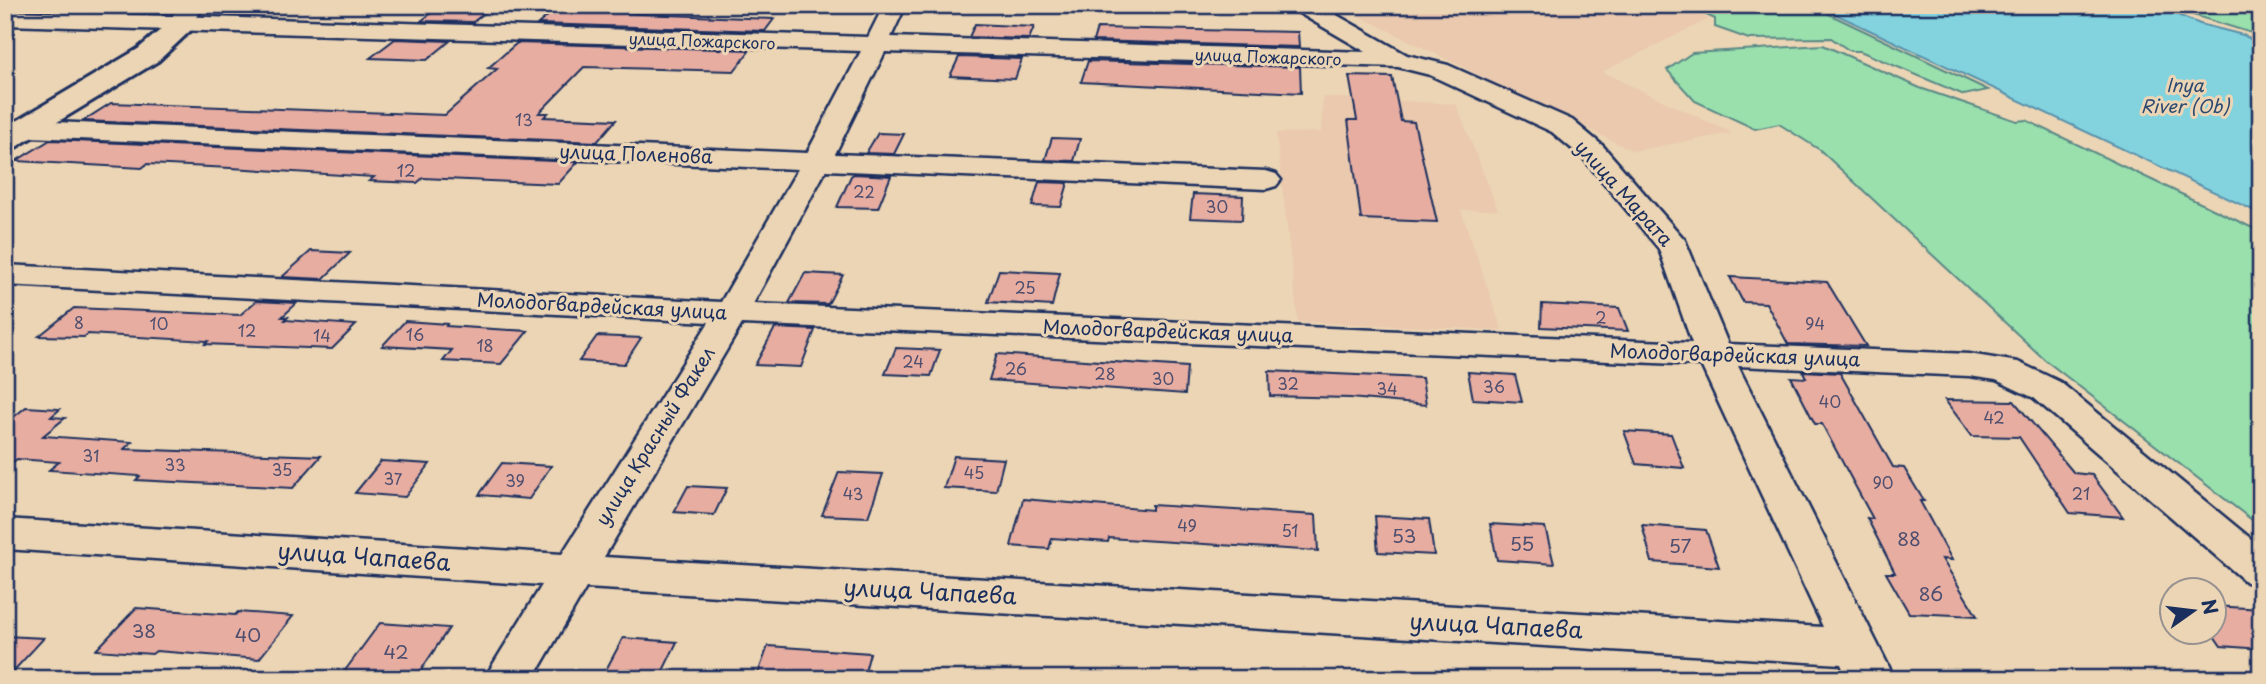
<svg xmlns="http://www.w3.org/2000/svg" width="2266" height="684" font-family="'Playpen Sans',sans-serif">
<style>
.built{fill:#eac9ae}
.green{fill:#99e0ad;stroke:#5a8886;stroke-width:2}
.water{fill:#83d3df;stroke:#5991ab;stroke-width:2}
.building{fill:#e7ada1;stroke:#1b2f5e;stroke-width:2}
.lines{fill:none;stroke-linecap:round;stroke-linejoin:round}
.minor-casing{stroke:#1b2f5e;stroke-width:5}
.tertiary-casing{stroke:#1b2f5e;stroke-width:6}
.minor{fill:#ecd5b4;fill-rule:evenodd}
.tertiary{fill:#ecd5b4;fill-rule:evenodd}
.labels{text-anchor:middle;stroke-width:6;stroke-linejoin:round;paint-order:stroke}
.far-street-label{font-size:16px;fill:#1b2f5e;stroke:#ecd5b4}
.number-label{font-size:16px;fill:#4e4e6f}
.far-water-label{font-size:18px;font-style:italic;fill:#2b4871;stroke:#ecd5b4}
.street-label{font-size:19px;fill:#1b2f5e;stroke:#ecd5b4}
.near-number-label{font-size:19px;fill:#4e4e6f}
.near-street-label{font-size:23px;fill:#1b2f5e;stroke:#ecd5b4}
</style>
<rect width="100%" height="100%" fill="#ecd5b4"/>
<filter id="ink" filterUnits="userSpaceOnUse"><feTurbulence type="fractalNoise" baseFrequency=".0143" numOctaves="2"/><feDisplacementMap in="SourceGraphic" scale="14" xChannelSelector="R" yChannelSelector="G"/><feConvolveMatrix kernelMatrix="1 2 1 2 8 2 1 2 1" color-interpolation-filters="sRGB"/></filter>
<g filter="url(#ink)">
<!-- built -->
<g class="built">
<path d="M1337,5H1674L1709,19L1602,72L1732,133L1633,151Z"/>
<path d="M1323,97L1456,104L1498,210H1461L1502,330L1298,322L1276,133L1321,132Z"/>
</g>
<!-- green -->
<g class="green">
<path d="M1685,5H1754L1775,13L1768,5H1810L1988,90L1964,95L1860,51H1850L1831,38L1749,39L1715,27V19Z"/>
<path d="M2161,5H2253L2261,8V36Z"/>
<path d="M1823,45L1920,88L2017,121L2026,120L2261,232V527L2045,360L1820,150L1779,124L1755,129L1695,101L1667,70L1692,53Z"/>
</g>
<!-- water -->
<path class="water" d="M1816,5H2153L2200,24L2243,35L2261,45V214Z"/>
<!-- building -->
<g class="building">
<path d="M441,6L491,8L473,22L421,21Z"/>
<path d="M557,8L642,14L774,19L765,31L538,24Z"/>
<path d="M975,24L1034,27L1029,39L969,37Z"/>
<path d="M1097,28L1298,32L1299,47L1093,41Z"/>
<path d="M395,39L450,41L427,60L370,58Z"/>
<path d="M517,43L750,50L734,71L584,67L539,113H548L544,117L616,120L597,142L83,121L111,103L445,115L497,69L488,68Z"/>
<path d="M959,57L1022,59L1015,79L950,76Z"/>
<path d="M1088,61L1300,67L1301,93L1081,82Z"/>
<path d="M1349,76L1392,77L1401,121L1414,122L1437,222L1361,219L1348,120H1357Z"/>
<path d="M878,133L904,134L894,154L866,153Z"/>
<path d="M1052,138L1080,139L1074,161L1045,160Z"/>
<path d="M50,140L578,162L558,184L423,178L417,183L369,181L374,177L231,168L147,164L142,168L16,161Z"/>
<path d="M854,174L891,176L878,208L837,207L851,176Z"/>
<path d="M1039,182L1068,183L1061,207L1032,206Z"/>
<path d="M1193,194L1243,196L1242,220L1190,218Z"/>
<path d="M311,251L350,253L323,279L282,277Z"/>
<path d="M999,270L1060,273L1052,306L988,302Z"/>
<path d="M805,273L843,275L828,304L789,303Z"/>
<path d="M1730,277L1827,282L1866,346L1788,344L1766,303L1743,302Z"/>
<path d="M256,301L297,303L282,317H288L285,320L356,325L332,349L205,344L208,341L88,334L84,337L39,336L74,308L240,315Z"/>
<path d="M1542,304L1619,308L1628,331L1541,327Z"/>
<path d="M405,321L447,324L446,326L528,331L501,364L443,361L452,350L382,346Z"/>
<path d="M775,328L815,330L801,367L755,365Z"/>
<path d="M597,336L641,338L624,364L579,361Z"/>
<path d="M896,348L940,350L931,376L885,374Z"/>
<path d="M997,354L1187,367L1185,394L989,380Z"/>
<path d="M1269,371L1422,378L1426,405L1350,398L1270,396Z"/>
<path d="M1803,371L1840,373L1893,467L1904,468L1924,501H1920L1952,560L1942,559L1977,616L1909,613L1886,573H1895L1867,518L1873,519L1822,424H1815L1791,377L1806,378Z"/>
<path d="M1468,372L1515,375L1522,402L1473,399Z"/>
<path d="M1945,400L2014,401L2074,473L2092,475L2123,517L2070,513L2019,437L1972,436Z"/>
<path d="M26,407L60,409L51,417L65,418L43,436L132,442L124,449L321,456L293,488L136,480L140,476L49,470L59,462L17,459L5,468V424Z"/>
<path d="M1624,431L1671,434L1684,468L1636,464Z"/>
<path d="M954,456L1004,459L996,491L944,488Z"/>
<path d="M381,461L430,464L405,497L355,493Z"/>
<path d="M502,463L551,466L529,499L479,495Z"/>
<path d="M839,472L883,474L868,517L822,515Z"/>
<path d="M688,486L727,488L714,515L674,512Z"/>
<path d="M1023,499L1152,510V505L1316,515L1318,551L1109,538L1108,542L1052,538L1049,549L1011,546Z"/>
<path d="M1375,516L1429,519L1434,555L1378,552Z"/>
<path d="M1490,524L1545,527L1554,564L1497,560Z"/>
<path d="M1642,525L1706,530L1719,567L1652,562Z"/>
<path d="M2214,606L2261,609V649L2221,646L2214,636Z"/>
<path d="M136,608L235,615L238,612L293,616L259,659L156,651L152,654L96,650Z"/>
<path d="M380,623L449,628L415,679L341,676Z"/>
<path d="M5,636L44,638L6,679H5Z"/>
<path d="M623,638L677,642L659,679H601Z"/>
<path d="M768,646L870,653L863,679H756Z"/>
</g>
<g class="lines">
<!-- minor casing -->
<g class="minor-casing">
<path id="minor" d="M884,5H906L891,37L1366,52L1294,10L1291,5H1319L1407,55L1448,65L1572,120L1603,146L1685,240L1728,344L1969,354L2018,362L2060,382L2261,547V587L2246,582L2034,398L1996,380L1969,376L1738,366L1895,679H1847L1841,664L586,588L533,679H484L542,585L5,549V519L562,554L709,322L5,285V265L721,302L798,169L5,136V120L807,153L861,51L5,25V11L868,37ZM885,52L1398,67L1430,75L1552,132L1583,158L1659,249L1692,343L753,304L826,170L1266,189L1276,186L1281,180L1276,174L1266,171L835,154ZM742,324L1701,365L1823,627L604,557Z"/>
</g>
<!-- tertiary casing -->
<g class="tertiary-casing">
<path id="tertiary" d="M177,5H202L192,29L158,61L16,147L5,150V128L138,49L171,21Z"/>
</g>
<!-- minor -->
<use href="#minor" class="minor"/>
<!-- tertiary -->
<use href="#tertiary" class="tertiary"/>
</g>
</g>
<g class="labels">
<!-- far-street labels -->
<g class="far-street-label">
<text transform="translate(702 41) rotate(2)" y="6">улица Пожарского</text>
<text transform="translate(1268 57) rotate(2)" y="6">улица Пожарского</text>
</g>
<!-- number labels -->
<g class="number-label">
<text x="524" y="126">13</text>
<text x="406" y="177">12</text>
<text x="864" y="198">22</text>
<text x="1217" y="213">30</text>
<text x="1025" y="294">25</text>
<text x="1601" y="324">2</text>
<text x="79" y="329">8</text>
<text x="159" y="330">10</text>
<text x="1815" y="330">94</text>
<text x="247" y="337">12</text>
<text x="415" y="341">16</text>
<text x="322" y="342">14</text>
<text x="485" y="352">18</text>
<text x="913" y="368">24</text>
<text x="1016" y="375">26</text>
<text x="1105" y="380">28</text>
<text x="1163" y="385">30</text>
<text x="1288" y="390">32</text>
<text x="1494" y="393">36</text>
<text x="1387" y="395">34</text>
<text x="1830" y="408">40</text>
<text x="1994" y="424">42</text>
<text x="91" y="462">31</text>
<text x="175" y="471">33</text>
<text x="282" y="476">35</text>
<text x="974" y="479">45</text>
<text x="393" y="485">37</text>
<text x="515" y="487">39</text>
<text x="1883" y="489">90</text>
<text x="853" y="500">43</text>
<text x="2081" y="500">21</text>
<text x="1187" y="532">49</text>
<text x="1290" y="537">51</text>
</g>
<!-- far-water labels -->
<g class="far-water-label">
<text x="2185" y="92">Inya<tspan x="2185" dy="21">River (Ob)</tspan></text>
</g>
<!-- street labels -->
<g class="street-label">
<text transform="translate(636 154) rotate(2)" y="7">улица Поленова</text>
<text transform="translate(1624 193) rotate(48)" y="7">улица Марата</text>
<text transform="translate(602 306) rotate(3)" y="7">Молодогвардейская улица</text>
<text transform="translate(1168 331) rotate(2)" y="7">Молодогвардейская улица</text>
<text transform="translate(1735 355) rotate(2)" y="7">Молодогвардейская улица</text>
<text transform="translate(655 436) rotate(-58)" y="7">улица Красный Факел</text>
</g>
<!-- near-number labels -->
<g class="near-number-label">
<text x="1404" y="543">53</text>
<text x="1909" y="546">88</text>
<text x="1522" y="551">55</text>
<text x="1680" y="553">57</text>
<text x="1931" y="601">86</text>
<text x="144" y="638">38</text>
<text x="248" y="642">40</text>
<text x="396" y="659">42</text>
</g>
<!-- near-street labels -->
<g class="near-street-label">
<text transform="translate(364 557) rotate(4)" y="8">улица Чапаева</text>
<text transform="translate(930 592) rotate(3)" y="8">улица Чапаева</text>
<text transform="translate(1496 626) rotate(3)" y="8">улица Чапаева</text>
</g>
</g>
<!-- margin -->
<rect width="2266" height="684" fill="none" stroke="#ecd5b4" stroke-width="28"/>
<rect x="14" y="14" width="2238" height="656" fill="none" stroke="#1b2f5e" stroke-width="2.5" filter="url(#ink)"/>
<!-- north arrow -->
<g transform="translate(2193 611) rotate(76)"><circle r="33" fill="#ecd5b4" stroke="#989392" stroke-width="2"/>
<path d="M0-5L12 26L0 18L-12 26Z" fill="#1b2f5e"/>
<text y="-10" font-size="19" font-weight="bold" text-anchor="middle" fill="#1b2f5e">N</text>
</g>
</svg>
